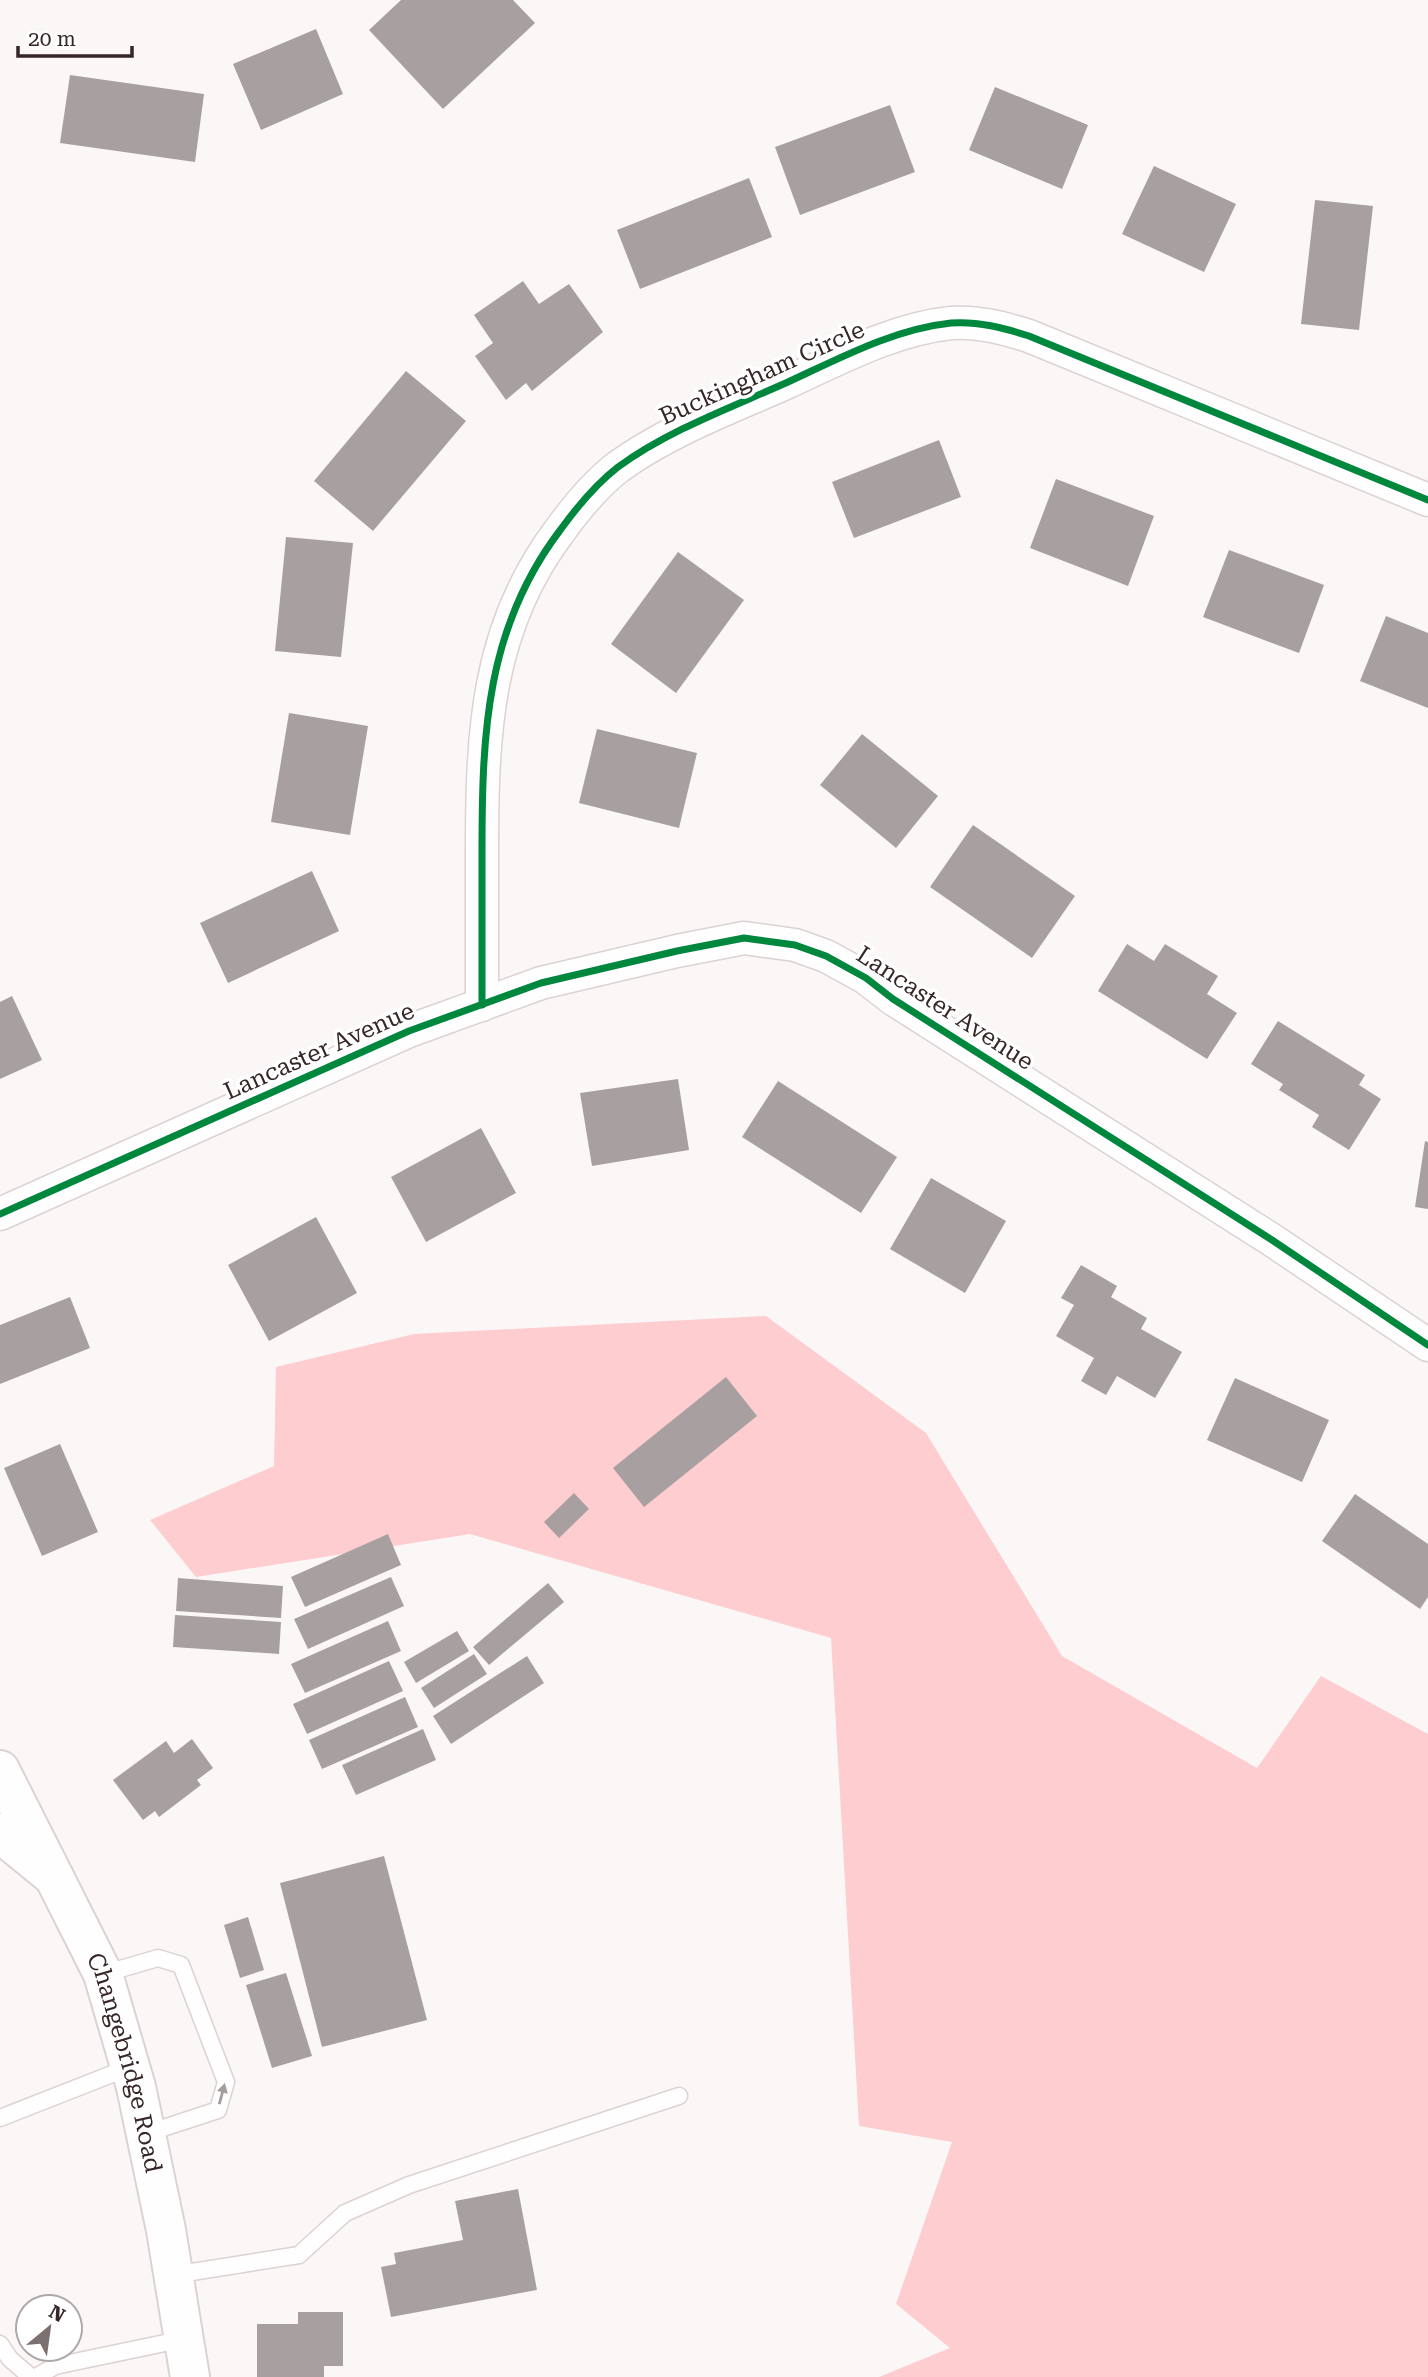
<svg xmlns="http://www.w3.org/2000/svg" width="1428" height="2377" font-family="'Roboto Serif',serif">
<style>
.forest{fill:#fdcdcf}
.building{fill:#a8a0a0}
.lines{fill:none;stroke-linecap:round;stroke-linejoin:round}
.service-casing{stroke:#dcd2d2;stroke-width:19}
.minor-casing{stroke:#dcd2d2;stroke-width:35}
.tertiary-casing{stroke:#dcd2d2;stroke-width:42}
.secondary-casing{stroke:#dcd2d2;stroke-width:42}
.service{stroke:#fffefe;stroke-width:16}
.minor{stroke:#fffefe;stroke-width:32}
.tertiary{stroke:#fffefe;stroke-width:38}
.secondary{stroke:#fffefe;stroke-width:38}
.cycleway-casing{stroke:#fff;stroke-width:11}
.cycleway{stroke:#00873e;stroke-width:7}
.oneway{fill:#a59d9d}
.labels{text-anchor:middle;stroke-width:7;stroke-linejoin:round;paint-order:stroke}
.street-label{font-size:24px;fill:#362627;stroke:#fff}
</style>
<rect width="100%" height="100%" fill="#fcf7f7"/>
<!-- forest -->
<path class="forest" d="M766,1316L926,1433L1062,1656L1257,1768L1321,1676L1428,1734V2377H879L950,2348L896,2304L952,2142L859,2126L831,1638L470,1534L196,1577L150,1520L274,1466L276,1367L414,1334Z"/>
<!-- building -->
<g class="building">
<path d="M401,0H513L535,23L443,109L369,30Z"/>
<path d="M316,29L343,94L261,130L233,64Z"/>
<path d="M70,75L204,94L195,162L60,143Z"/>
<path d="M995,87L1088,125L1062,189L969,150Z"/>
<path d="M890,105L915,172L800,215L775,147Z"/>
<path d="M1154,166L1236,204L1204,272L1122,234Z"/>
<path d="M749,178L772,237L640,289L617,230Z"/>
<path d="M1315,200L1373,206L1359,330L1301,324Z"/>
<path d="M523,281L539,304L569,284L603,332L532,391L526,383L506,400L475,356L493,343L474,315Z"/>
<path d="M406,371L466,421L373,531L314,481Z"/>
<path d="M939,440L961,497L854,538L832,482Z"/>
<path d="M1056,479L1154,516L1128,586L1030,548Z"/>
<path d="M286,537L353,543L341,657L275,651Z"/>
<path d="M1229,550L1324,585L1299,653L1203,617Z"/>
<path d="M678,552L744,600L676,693L611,644Z"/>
<path d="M1386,616L1428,633V708L1360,681Z"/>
<path d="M289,713L368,726L350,835L271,822Z"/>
<path d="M597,729L697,753L679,828L579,803Z"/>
<path d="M862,734L938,796L896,848L820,785Z"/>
<path d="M973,825L1075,896L1032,958L930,887Z"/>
<path d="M312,871L339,931L228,983L200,923Z"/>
<path d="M1127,944L1154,961L1165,944L1218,976L1207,994L1237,1013L1207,1059L1098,991Z"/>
<path d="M12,996L42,1060L0,1079V1002Z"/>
<path d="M1278,1021L1365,1075L1359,1085L1381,1099L1349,1150L1312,1127L1319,1115L1279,1090L1283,1084L1251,1064Z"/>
<path d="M678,1079L689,1150L592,1166L580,1093Z"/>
<path d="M778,1081L897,1157L861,1213L742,1137Z"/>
<path d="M481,1128L516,1193L426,1242L391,1177Z"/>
<path d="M1425,1141L1428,1142V1209L1415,1207Z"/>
<path d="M931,1178L1006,1221L965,1293L890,1249Z"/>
<path d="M316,1217L357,1293L269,1341L228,1265Z"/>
<path d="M1081,1265L1117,1286L1111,1297L1147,1318L1141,1329L1182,1352L1155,1398L1117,1376L1106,1395L1081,1381L1094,1358L1056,1336L1074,1305L1061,1298Z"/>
<path d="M70,1297L90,1348L0,1384V1325Z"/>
<path d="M726,1377L757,1416L644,1507L613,1468Z"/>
<path d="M1235,1378L1329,1420L1302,1482L1207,1440Z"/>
<path d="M60,1444L98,1532L42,1556L4,1468Z"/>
<path d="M574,1493L589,1509L559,1538L544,1522Z"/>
<path d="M1355,1494L1428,1544V1597L1420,1609L1322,1541Z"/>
<path d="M388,1534L401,1565L305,1607L291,1577Z"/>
<path d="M391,1577L404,1606L308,1649L294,1619Z"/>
<path d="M178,1578L283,1586L281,1618L176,1611Z"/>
<path d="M548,1583L564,1602L489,1665L473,1647Z"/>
<path d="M175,1615L281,1622L279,1654L173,1647Z"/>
<path d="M388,1621L401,1651L305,1693L291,1664Z"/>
<path d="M457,1631L469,1651L416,1683L404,1662Z"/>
<path d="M474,1654L487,1674L434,1708L421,1688Z"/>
<path d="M527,1656L544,1683L451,1744L433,1716Z"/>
<path d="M389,1661L403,1691L307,1734L293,1704Z"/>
<path d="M405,1697L418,1727L322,1769L309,1740Z"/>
<path d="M423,1729L436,1760L356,1795L342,1765Z"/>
<path d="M192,1739L213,1768L197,1780L201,1785L159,1817L155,1811L143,1820L113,1780L166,1741L174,1753Z"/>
<path d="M384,1856L427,2020L322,2047L280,1883Z"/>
<path d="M248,1917L264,1970L240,1978L224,1925Z"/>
<path d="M286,1973L312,2056L272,2068L246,1985Z"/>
<path d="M518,2189L537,2290L391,2317L381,2267L396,2264L394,2253L463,2240L455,2201Z"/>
<path d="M298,2312H343V2366H324V2377H257V2324H298Z"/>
</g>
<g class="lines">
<!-- service casing -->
<g class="service-casing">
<g id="service">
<path d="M103,1974L158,1958L181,1965L226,2082L218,2110L145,2134"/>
<path d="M0,2118L130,2067"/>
<path d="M173,2275L299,2255L345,2213L409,2185L679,2096"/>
<path d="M0,2344L10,2359L31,2377"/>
<path d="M36,2377L55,2366L184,2339"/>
</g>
</g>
<!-- minor casing -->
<g class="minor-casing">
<g id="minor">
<path d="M482,1005C482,953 482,902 482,851C482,733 486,627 561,529C577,507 596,484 618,467C669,430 730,408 788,382C840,358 894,329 951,323C978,321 1004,328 1029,336L1428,500"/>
<path d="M0,1214L409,1031L541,983L677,951L744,938L795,945L826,956L866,978L893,999L1272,1240L1428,1345"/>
</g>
</g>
<!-- tertiary casing -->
<g class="tertiary-casing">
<path id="tertiary" d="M0,1833L54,1877"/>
</g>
<!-- secondary casing -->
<g class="secondary-casing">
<g id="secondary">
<path id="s1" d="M0,1770L103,1974L136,2087L166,2230L190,2377"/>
</g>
</g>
<!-- service -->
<use href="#service" class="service"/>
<!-- minor -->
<use href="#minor" class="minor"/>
<!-- tertiary -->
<use href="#tertiary" class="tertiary"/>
<!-- secondary -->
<use href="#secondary" class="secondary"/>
<!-- cycleway casing -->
<g class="cycleway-casing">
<g id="cycleway">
<path d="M482,1005C482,953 482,902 482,851C482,733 486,627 561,529C577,507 596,484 618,467C669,430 730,408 788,382C840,358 894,329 951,323C978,321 1004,328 1029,336L1428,500"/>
<path d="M0,1214L409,1031L541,983L677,951L744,938L795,945L826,956L866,978L893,999L1272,1240L1428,1345"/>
</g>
</g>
<!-- cycleway -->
<use href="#cycleway" class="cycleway"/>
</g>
<!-- one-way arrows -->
<defs><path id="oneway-solid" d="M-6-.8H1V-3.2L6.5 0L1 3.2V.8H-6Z" transform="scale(1.75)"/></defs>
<use class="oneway" href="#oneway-solid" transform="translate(222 2094) rotate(-75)"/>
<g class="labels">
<!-- street labels -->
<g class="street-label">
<text transform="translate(762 373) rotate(-24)" y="8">Buckingham Circle</text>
<text transform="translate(945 1008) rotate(33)" y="8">Lancaster Avenue</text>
<text transform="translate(319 1051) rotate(-24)" y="8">Lancaster Avenue</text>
<text dy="8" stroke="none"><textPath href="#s1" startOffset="320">Changebridge Road</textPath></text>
</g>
</g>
<!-- north arrow -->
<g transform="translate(49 2328) rotate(29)"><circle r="33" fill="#ffffff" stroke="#afa8a9" stroke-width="2"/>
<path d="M0-5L12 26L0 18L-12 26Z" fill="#7b6f70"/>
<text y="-10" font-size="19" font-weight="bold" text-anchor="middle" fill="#362627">N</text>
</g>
<!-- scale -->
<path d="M18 46v10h114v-10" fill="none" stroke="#362627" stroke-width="3.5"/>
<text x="28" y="46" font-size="21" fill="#362627" stroke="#ffffff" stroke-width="5" paint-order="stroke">20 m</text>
</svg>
